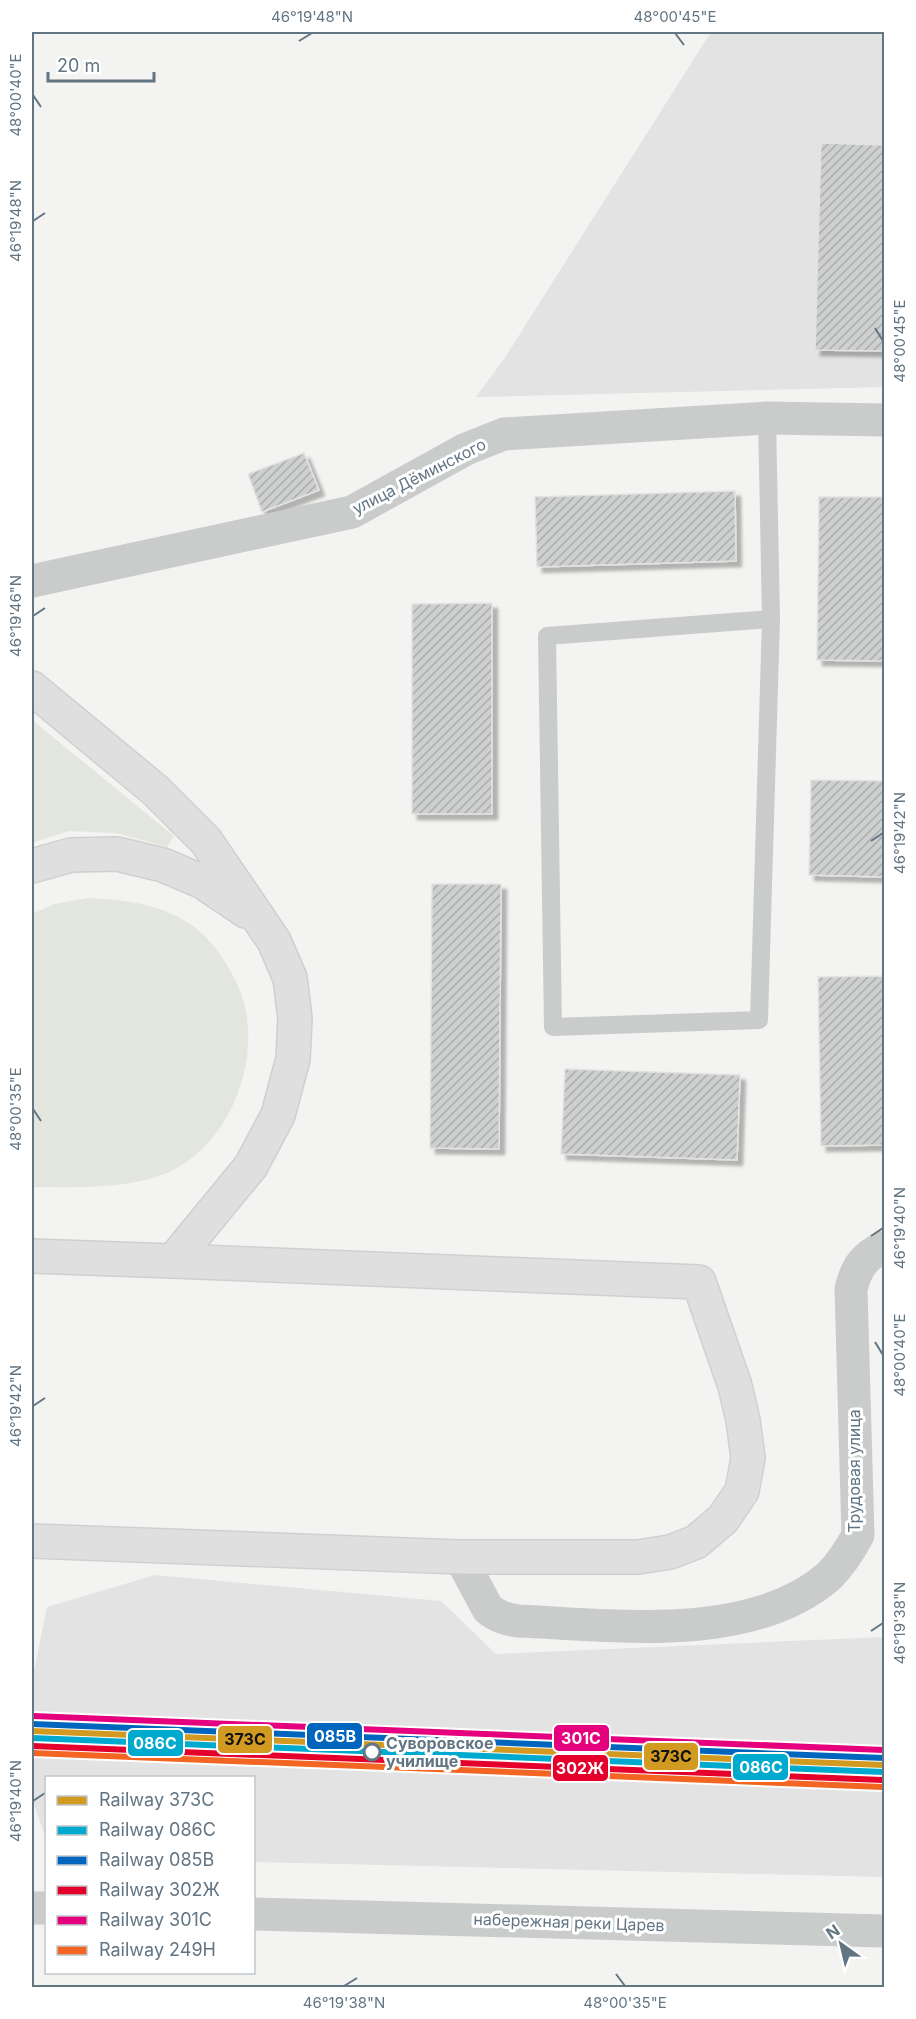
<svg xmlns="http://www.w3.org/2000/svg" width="916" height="2019" font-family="Inter,sans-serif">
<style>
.built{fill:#e2e3e2}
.grass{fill:#e2e6df}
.building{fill:url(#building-hatch);stroke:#e2e2e1;stroke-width:1.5;filter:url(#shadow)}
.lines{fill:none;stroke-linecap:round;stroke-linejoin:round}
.secondary-casing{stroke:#cfd1d1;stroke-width:36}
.primary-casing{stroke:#cfcfcf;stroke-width:36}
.service{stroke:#cacccc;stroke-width:18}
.minor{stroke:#cacccc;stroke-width:33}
.secondary{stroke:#dfdfe0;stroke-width:33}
.primary{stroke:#dfdfe0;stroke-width:33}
.rail-1-casing{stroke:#fff;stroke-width:10}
.rail-2-casing{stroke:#fff;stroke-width:10}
.rail-3-casing{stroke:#fff;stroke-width:10}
.rail-4-casing{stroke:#fff;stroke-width:10}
.rail-5-casing{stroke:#fff;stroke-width:10}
.rail-6-casing{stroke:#fff;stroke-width:10}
.rail-1{stroke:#d29a21;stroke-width:6}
.rail-2{stroke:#00a9ce;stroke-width:6}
.rail-3{stroke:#0065bd;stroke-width:6}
.rail-4{stroke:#e4002b;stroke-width:6}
.rail-5{stroke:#e5007d;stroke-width:6}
.rail-6{stroke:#f26522;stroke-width:6}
.ticks{fill:none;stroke:#627583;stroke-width:2}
.stop-dot{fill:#fff;stroke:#627583;stroke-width:3}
.labels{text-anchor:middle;stroke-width:6;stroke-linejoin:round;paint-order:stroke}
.street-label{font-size:16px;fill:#627583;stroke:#fff}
.stop-label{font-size:16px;font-weight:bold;fill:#627583;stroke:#fff;text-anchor:start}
.line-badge{stroke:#fff;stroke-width:2}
.badge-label{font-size:16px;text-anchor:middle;font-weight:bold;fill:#fff}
.pale-badge-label{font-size:16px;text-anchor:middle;font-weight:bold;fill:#111}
.neatline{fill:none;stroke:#627583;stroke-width:2}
.ticks-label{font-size:15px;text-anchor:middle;fill:#627583}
</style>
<defs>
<pattern id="building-hatch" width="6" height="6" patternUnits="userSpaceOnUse" patternTransform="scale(1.5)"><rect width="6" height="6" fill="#cecfcf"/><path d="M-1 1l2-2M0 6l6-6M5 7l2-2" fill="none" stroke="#abadad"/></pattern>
<filter id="shadow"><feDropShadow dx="5.5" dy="5.5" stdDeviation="1.5" flood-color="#0004"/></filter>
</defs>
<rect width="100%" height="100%" fill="#f3f3f1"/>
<!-- built -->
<g class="built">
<path d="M711,32H884V387L476,397L504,359Z"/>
<path d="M155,1575L441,1601L496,1654L884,1637V1877L254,1862V1778H46V1838L32,1799V1681L47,1607Z"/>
</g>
<!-- grass -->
<g class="grass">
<path d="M32,720L174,836L167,847L116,833L69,831L32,843Z"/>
<path d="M88,898C126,900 164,904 196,928C220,948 243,986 247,1017C255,1078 224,1148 167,1173C125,1190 76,1187 32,1187V914L54,904Z"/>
</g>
<!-- building -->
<g class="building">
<path d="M821,143L885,145V351L815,350Z"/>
<path d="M304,453L319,490L262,512L248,474Z"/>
<path d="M735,491L736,561L537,567L535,497Z"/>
<path d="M819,497H885V661L817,660Z"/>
<path d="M492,603V814H412V604Z"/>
<path d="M811,780L885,781V877L809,875Z"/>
<path d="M432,884H501L499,1149L430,1148Z"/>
<path d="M885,976V1145L821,1146L818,977Z"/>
<path d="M565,1069L740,1075L737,1160L561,1154Z"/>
</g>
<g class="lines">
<!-- secondary casing -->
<g class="secondary-casing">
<path id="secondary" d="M32,1541L460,1557H638L670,1552L696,1542L723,1519L742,1491L748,1458L743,1420L735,1386L699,1282L173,1261"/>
</g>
<!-- primary casing -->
<g class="primary-casing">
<g id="primary">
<path d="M32,688L155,790L206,841L274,941L290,978L295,1018L293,1059L278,1115L251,1166L173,1261L32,1256"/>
<path d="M32,866L71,855L117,854L163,865L203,882L246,911"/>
</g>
</g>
<!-- service -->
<path class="service" d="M767,418L771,619L759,1020L553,1027L547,636L771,619"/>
<!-- minor -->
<g class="minor">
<path d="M32,581L352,512L466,449L504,434L767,418L884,420"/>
<path d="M460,1557L488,1609C498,1617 506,1619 518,1621C614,1625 751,1644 829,1576C841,1564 850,1550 858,1535L851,1289C856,1268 864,1256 884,1247"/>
<path d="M32,1908H46"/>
<path d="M254,1914L884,1931"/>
</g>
<!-- secondary -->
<use href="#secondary" class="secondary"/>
<!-- primary -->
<use href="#primary" class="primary"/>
<!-- rail-1 casing -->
<g class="rail-1-casing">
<path id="rail-1" d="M32,1731L884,1765"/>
</g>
<!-- rail-2 casing -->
<g class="rail-2-casing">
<path id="rail-2" d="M32,1738L884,1772"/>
</g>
<!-- rail-3 casing -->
<g class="rail-3-casing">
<path id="rail-3" d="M32,1724L884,1758"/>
</g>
<!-- rail-4 casing -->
<g class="rail-4-casing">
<path id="rail-4" d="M32,1746L883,1780"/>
</g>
<!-- rail-5 casing -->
<g class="rail-5-casing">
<path id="rail-5" d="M33,1716L884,1750"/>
</g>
<!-- rail-6 casing -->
<g class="rail-6-casing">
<path id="rail-6" d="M32,1753L883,1787"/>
</g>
<!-- rail-1 -->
<use href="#rail-1" class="rail-1"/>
<!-- rail-2 -->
<use href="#rail-2" class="rail-2"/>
<!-- rail-3 -->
<use href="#rail-3" class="rail-3"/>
<!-- rail-4 -->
<use href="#rail-4" class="rail-4"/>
<!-- rail-5 -->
<use href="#rail-5" class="rail-5"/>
<!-- rail-6 -->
<use href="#rail-6" class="rail-6"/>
</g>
<!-- ticks -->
<path class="ticks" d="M675,33L684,45M299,41L312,33M33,95L41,107M33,221L45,213M875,328L883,341M33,616L45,608M871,841L883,833M33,1109L41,1121M871,1236L883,1228M875,1342L883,1355M33,1406L45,1398M871,1631L883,1623M33,1801L45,1793M616,1974L625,1986M344,1986L357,1978"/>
<!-- markers -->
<circle class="stop-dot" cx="372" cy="1752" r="8"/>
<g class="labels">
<!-- street labels -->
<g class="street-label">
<text transform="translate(419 476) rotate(-27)" y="6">улица Дёминского</text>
<text transform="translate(854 1471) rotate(-90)" y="6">Трудовая улица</text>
<text transform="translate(569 1922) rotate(2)" y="6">набережная реки Царев</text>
</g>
<!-- stop labels -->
<g class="stop-label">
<text x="386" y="1749">Суворовское<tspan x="386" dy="18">училище</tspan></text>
</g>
</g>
<g class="line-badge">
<rect x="306" y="1722" width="57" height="28" rx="6" fill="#0065bd"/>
<rect x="553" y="1724" width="57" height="28" rx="6" fill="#e5007d"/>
<rect x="217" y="1725" width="56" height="29" rx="6" fill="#d29a21"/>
<rect x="127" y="1729" width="57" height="28" rx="6" fill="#00a9ce"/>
<rect x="643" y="1742" width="56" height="29" rx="6" fill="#d29a21"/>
<rect x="732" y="1753" width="57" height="28" rx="6" fill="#00a9ce"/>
<rect x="552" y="1754" width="57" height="28" rx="6" fill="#e4002b"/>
</g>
<g class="badge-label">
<text x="335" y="1742">085В</text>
<text x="581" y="1744">301С</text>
<text x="155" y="1749">086С</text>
<text x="761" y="1773">086С</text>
<text x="580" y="1774">302Ж</text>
</g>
<g class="pale-badge-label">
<text x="245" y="1745">373C</text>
<text x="671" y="1762">373C</text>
</g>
<!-- border -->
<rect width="916" height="2019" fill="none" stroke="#ffffff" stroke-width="66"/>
<!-- legend -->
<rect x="45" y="1776" width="210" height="198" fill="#ffffff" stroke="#c0c8cd" stroke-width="1.5"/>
<rect x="57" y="1796" width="30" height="9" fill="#d29a21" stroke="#c0c8cd" stroke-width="1.5"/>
<text x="99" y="1806" font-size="18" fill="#627583">Railway 373C</text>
<rect x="57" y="1826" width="30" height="9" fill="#00a9ce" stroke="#c0c8cd" stroke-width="1.5"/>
<text x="99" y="1836" font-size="18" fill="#627583">Railway 086С</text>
<rect x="57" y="1856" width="30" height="9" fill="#0065bd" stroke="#c0c8cd" stroke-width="1.5"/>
<text x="99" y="1866" font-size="18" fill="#627583">Railway 085В</text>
<rect x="57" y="1886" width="30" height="9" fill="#e4002b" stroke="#c0c8cd" stroke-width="1.5"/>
<text x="99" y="1896" font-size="18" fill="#627583">Railway 302Ж</text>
<rect x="57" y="1916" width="30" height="9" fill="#e5007d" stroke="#c0c8cd" stroke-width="1.5"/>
<text x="99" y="1926" font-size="18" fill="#627583">Railway 301С</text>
<rect x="57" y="1946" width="30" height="9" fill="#f26522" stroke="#c0c8cd" stroke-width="1.5"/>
<text x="99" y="1956" font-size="18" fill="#627583">Railway 249Н</text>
<!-- north arrow -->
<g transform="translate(841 1944) rotate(326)" stroke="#ffffff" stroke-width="4.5" paint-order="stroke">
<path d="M0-4.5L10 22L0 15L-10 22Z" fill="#627583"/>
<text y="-9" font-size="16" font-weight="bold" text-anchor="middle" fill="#627583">N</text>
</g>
<!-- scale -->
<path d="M48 72v9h106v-9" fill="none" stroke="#627583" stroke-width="3"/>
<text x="57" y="72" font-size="18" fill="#627583" stroke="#ffffff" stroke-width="4.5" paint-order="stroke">20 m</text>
<rect x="33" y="33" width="850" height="1953" class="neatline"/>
<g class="ticks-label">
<text x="312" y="22">46°19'48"N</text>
<text x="675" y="22">48°00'45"E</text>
<text transform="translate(16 95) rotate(-90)" y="5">48°00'40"E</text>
<text transform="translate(16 221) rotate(-90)" y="5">46°19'48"N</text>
<text transform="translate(900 341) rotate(-90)" y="5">48°00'45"E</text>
<text transform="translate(16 616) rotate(-90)" y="5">46°19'46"N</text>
<text transform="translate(900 833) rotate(-90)" y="5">46°19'42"N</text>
<text transform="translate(16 1109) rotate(-90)" y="5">48°00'35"E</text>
<text transform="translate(900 1228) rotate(-90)" y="5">46°19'40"N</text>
<text transform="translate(900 1355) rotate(-90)" y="5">48°00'40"E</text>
<text transform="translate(16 1406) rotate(-90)" y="5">46°19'42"N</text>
<text transform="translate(900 1623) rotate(-90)" y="5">46°19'38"N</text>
<text transform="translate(16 1801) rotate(-90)" y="5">46°19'40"N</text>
<text x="344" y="2008">46°19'38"N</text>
<text x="625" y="2008">48°00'35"E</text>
</g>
</svg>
